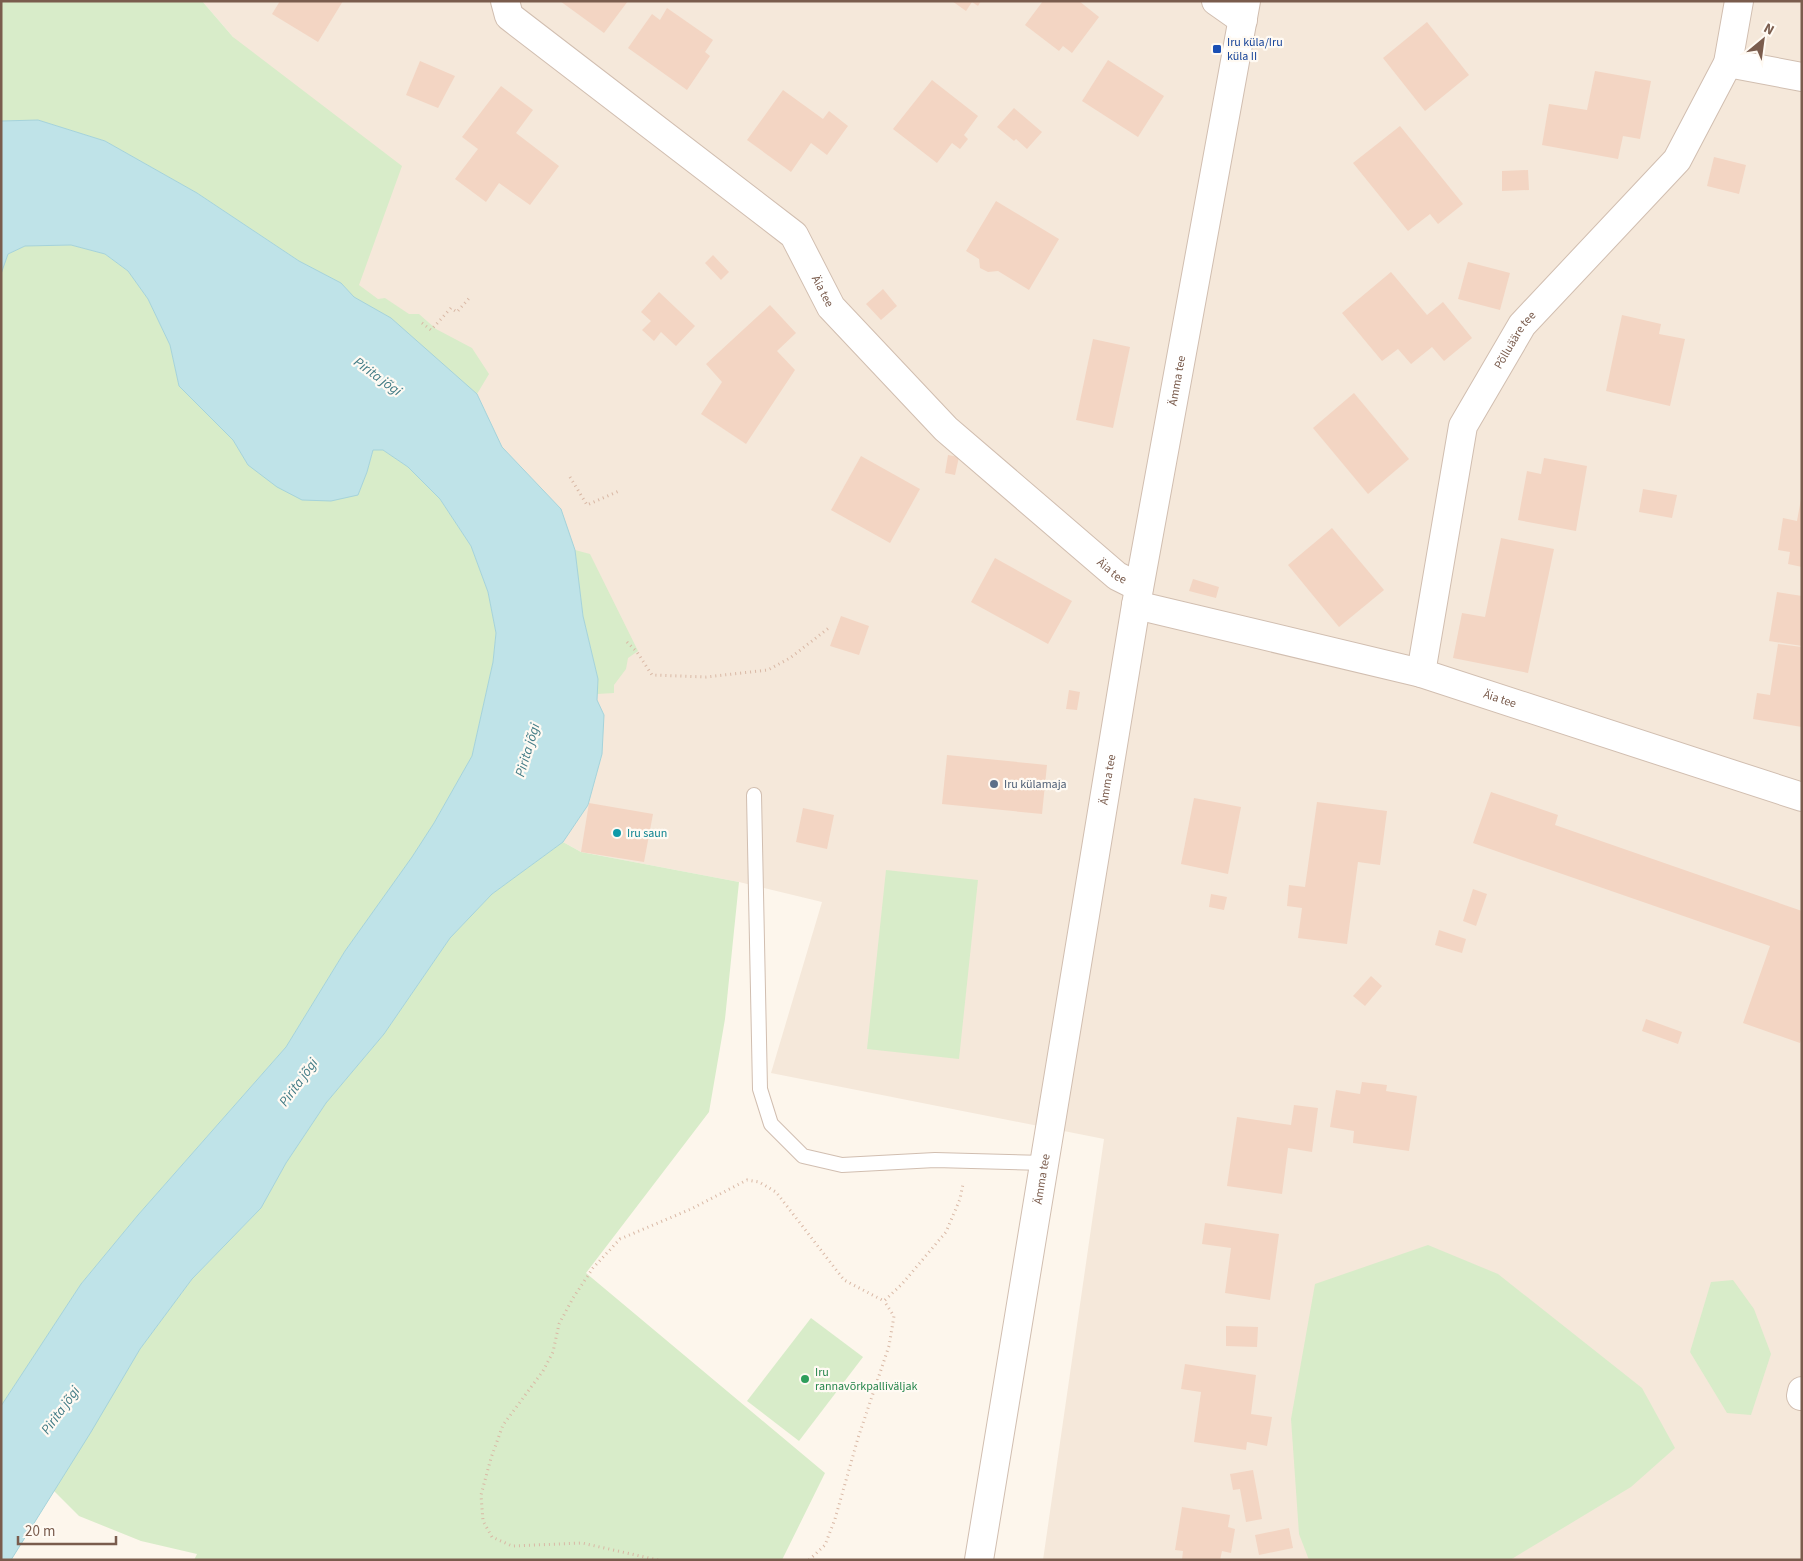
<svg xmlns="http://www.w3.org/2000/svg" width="1803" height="1561" font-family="'Source Sans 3',sans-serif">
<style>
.residential{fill:#f5e8da}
.green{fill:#d8ecc9}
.water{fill:#bfe3e8;stroke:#a5d3da}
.building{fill:#f3d5c3}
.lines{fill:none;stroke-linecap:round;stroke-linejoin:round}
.lane-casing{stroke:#d1beb0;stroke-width:16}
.street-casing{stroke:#d1beb0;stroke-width:30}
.path{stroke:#d9b8a5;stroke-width:3;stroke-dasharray:1 4;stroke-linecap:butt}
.lane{stroke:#fff;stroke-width:14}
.street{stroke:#fff;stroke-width:28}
.transit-dot{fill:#1a4fb4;stroke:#fffaf3;stroke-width:2}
.service-dot{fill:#5c6f8a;stroke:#fffaf3;stroke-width:2}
.culture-dot{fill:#0f9aa8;stroke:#fffaf3;stroke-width:2}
.leisure-dot{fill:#2e9e5b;stroke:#fffaf3;stroke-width:2}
.labels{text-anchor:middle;stroke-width:4.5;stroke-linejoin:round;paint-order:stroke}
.transit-label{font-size:12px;fill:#164399;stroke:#fffaf3;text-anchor:start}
.street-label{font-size:12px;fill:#7a5c4d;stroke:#fffaf3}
.service-label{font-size:12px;fill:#4e5e75;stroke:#fffaf3;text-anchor:start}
.culture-label{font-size:12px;fill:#0d838f;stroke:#fffaf3;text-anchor:start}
.leisure-label{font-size:12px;fill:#27864d;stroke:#fffaf3;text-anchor:start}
.water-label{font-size:14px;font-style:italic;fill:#437c86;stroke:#fffaf3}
</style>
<rect width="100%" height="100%" fill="#fdf6ec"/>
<!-- residential -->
<path class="residential" d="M202,1H1802V1560H1043L1104,1139L771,1073L822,902L739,882L581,852L563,842L588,805L602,754L604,715L597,700L598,679L561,509L502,447L477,394L354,297L233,37Z"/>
<!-- green -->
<g class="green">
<path d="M1,1H202L233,37L402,166L359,285L378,299L385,298L409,314H419L436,329L472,348L489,374L477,394L391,318L354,297L341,283L299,261L197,193L105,141L38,120L1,121Z"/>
<path d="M71,245L105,254L128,271L148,299L170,345L179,386L233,440L248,465L358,495L367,472L373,450H383L408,467L440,499L471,546L488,592L496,633L493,662L472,756L434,823L412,857L345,951L286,1047L138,1215L81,1284L1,1406V274L8,254L25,246Z"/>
<path d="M575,550L590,554L638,651L628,658L626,669L614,685V693L597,694L598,679L583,616Z"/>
<path d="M563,842L581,852L739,882L725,1019L709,1112L586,1273L825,1473L782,1560H194L197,1554L141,1541L79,1516L54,1491L140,1349L192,1279L261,1208L286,1163L326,1103L384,1034L450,938L492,894Z"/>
<path d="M886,870L978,880L959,1059L867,1049Z"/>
<path d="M1428,1245L1498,1274L1642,1388L1675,1448L1631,1487L1510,1560H1309L1299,1534L1291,1419L1315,1284Z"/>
<path d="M1733,1280L1754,1309L1771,1354L1751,1415L1727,1413L1690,1352L1711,1282Z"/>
<path d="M811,1318L863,1357L799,1441L747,1401Z"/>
</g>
<!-- water -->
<path class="water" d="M38,120L105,141L197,193L299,261L341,283L354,297L391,318L477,394L502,447L561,509L575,550L583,616L598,679L597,700L604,715L602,754L588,805L563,842L492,894L450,938L384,1034L326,1103L286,1163L261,1208L192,1279L140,1349L91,1432L11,1560H1V1406L81,1284L138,1215L286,1047L345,951L412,857L434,823L472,756L493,662L496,633L488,592L471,546L440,499L408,467L383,450H373L367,472L358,495L331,501L302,500L277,487L248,465L233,440L179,386L170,345L148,299L128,271L105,254L71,245L25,246L8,254L1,274V121Z"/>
<!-- building -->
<g class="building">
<path d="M280,1H343L318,42L272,14Z"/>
<path d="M560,1H628L604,33Z"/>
<path d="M952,1H981L978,6L972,2L966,11Z"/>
<path d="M1043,1H1079L1099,17L1072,53L1063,46L1059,51L1025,25Z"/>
<path d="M667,8L713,40L705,52L710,56L687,90L628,48L652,14L660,20Z"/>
<path d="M1427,22L1469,75L1425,111L1383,58Z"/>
<path d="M1108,60L1164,96L1138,137L1082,101Z"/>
<path d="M420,61L455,76L438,108L406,95Z"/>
<path d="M1595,71L1651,81L1640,139L1623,136L1618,159L1542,145L1549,104L1587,110Z"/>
<path d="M932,80L978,116L964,135L968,139L960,149L952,143L937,163L893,129Z"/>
<path d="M501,86L533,110L516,133L559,166L530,205L499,183L486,202L455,179L478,149L462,137Z"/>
<path d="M783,90L823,119L829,111L848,126L827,155L811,143L791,172L747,140Z"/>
<path d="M1014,108L1042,132L1027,149L1016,139L1014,141L997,127Z"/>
<path d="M1400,126L1463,204L1438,224L1430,214L1408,231L1353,163Z"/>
<path d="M1714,157L1746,165L1739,194L1707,186Z"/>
<path d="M1528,170L1529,190L1502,191V171Z"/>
<path d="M996,201L1059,239L1029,290L998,271L988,272L980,268L979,259L966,251Z"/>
<path d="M713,255L729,272L721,280L705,263Z"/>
<path d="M1468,262L1510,273L1500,310L1458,299Z"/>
<path d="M1391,272L1427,315L1443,302L1472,338L1444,361L1432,347L1411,364L1398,349L1382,361L1342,313Z"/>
<path d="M883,289L897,306L881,320L866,304Z"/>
<path d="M659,292L695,326L676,346L661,332L654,341L642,330L651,321L641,312Z"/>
<path d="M770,305L796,333L777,351L795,370L746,444L701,414L722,382L706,364Z"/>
<path d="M1622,315L1661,324L1659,334L1685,339L1670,406L1606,391Z"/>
<path d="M1093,339L1130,347L1113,428L1076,420Z"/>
<path d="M1354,393L1409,459L1368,494L1313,428Z"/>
<path d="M948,455L959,457L955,475L945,473Z"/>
<path d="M861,456L920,489L890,543L831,510Z"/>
<path d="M1544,458L1587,466L1576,531L1518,520L1527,471L1541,474Z"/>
<path d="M1643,489L1677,495L1672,518L1639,512Z"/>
<path d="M1801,499L1802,500V567L1788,564L1790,552L1778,550L1783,518L1797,521Z"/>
<path d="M1332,528L1384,590L1339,627L1288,565Z"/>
<path d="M1501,538L1554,549L1528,673L1453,658L1462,613L1485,617Z"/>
<path d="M995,558L1072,601L1048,644L971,602Z"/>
<path d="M1193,579L1219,587L1216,598L1189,591Z"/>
<path d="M1777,592L1802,596V646L1769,641Z"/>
<path d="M841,616L869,626L859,655L830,646Z"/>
<path d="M1778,644L1802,647V727L1753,719L1757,693L1770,695Z"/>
<path d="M1069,690L1080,692L1077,710L1066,709Z"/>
<path d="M947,755L1047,765L1042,814L942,804Z"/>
<path d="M1491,792L1558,815L1555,825L1802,911V1038L1800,1043L1743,1023L1770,946L1473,843Z"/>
<path d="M1194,798L1241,807L1228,874L1181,864Z"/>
<path d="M1317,802L1387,811L1380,865L1358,862L1347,944L1298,938L1302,908L1287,906L1289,885L1305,887Z"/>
<path d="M589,803L653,814L644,862L581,852Z"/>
<path d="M803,808L834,815L827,849L796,842Z"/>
<path d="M1473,889L1487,894L1476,926L1463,921Z"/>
<path d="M1211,894L1227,897L1224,910L1209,907Z"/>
<path d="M1439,930L1466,939L1462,953L1435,945Z"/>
<path d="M1371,976L1382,986L1365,1006L1353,996Z"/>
<path d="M1646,1019L1682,1032L1678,1044L1642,1031Z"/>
<path d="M1362,1082L1387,1085L1386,1091L1417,1096L1409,1151L1353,1143L1354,1131L1330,1127L1336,1090L1360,1094Z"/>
<path d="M1294,1105L1318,1108L1312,1152L1288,1148L1282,1194L1227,1186L1237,1117L1291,1125Z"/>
<path d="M1205,1223L1279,1234L1270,1300L1225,1293L1231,1248L1202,1244Z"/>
<path d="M1226,1326L1258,1327L1257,1347L1226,1346Z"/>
<path d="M1185,1364L1256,1375L1251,1414L1272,1417L1267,1446L1247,1442L1246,1450L1194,1442L1201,1392L1181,1389Z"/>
<path d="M1253,1470L1262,1519L1246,1522L1240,1489L1233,1490L1230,1474Z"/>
<path d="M1182,1507L1230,1515L1228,1527L1235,1529L1231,1553L1222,1551L1220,1560H1182L1183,1551L1175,1550Z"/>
<path d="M1289,1528L1293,1548L1259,1555L1255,1535Z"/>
</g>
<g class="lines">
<!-- lane casing -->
<g class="lane-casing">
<path id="lane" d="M754,795L760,1089L771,1124L803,1156L842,1165L935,1160L1045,1163"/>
</g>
<!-- street casing -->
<g class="street-casing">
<g id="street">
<path id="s1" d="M505,1L509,16L794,235L831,307L946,429L1117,576L1139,587"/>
<path d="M1216,1L1243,20"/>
<path d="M1728,63L1802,77"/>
<path id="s2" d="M1136,605L1421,673L1802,797"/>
<path id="s3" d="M1421,673L1463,426L1522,325L1677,160L1728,63L1739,1"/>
<path d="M1801,1396L1802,1391"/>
<path id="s4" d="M979,1560L1136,605L1246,1"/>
</g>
</g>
<!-- path -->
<g class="path">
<path d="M422,323L431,330L451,308L457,312L471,296"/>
<path d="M570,477L587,505L619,491"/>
<path d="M627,642L637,652L652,675L706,677L768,670L790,658L830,627"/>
<path d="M658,1560L582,1543L512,1546L492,1537L483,1521L481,1495L491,1458L503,1425L543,1371L553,1352L559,1324L573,1298L593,1268L620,1239L691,1209L747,1180L759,1182L776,1192L844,1280L884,1301L902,1284L946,1232L960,1199L963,1184"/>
<path d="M809,1560L825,1545L835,1519L858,1438L889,1346L894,1316L884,1301"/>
</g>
<!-- lane -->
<use href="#lane" class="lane"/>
<!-- street -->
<use href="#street" class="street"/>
</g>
<!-- markers -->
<rect class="transit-dot" x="1212" y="44" width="10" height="10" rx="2.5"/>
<circle class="service-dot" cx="994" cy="784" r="5"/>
<circle class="culture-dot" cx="617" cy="833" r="5"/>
<circle class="leisure-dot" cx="805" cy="1379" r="5"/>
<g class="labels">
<!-- transit labels -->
<g class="transit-label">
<text x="1227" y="46">Iru küla/Iru<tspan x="1227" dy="14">küla II</tspan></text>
</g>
<!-- street labels -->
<g class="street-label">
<text dy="4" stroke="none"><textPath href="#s1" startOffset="438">Äia tee</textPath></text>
<text dy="4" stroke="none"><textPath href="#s3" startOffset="351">Põlluääre tee</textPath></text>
<text dy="4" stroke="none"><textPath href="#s4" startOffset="1196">Ämma tee</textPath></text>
<text dy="4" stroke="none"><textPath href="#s1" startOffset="842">Äia tee</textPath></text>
<text dy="4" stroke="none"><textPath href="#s2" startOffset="376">Äia tee</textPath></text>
<text dy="4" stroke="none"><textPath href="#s4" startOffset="791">Ämma tee</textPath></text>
<text dy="4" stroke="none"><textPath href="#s4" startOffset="386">Ämma tee</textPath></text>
</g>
<!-- service labels -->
<g class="service-label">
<text x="1004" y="788">Iru külamaja</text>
</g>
<!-- culture labels -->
<g class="culture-label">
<text x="627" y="837">Iru saun</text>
</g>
<!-- leisure labels -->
<g class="leisure-label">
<text x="815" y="1376">Iru<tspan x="815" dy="14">rannavõrkpalliväljak</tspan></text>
</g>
<!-- water labels -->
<g class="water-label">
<text transform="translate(378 376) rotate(36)" y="5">Pirita jõgi</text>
<text transform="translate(527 750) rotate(-73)" y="5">Pirita jõgi</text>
<text transform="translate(298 1082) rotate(-54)" y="5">Pirita jõgi</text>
<text transform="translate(60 1410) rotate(-54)" y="5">Pirita jõgi</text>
</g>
</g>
<!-- border -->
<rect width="1803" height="1561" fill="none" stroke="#7a5c4d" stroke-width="5"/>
<!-- north arrow -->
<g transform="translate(1763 40) rotate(29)" stroke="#fffaf3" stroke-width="4" paint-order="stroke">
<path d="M0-4L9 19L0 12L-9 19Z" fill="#7a5c4d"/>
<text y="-8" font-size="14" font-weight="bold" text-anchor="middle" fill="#7a5c4d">N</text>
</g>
<!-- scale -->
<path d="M18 1536v8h98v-8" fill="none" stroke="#7a5c4d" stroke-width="2.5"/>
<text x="25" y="1536" font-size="15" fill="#7a5c4d" stroke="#fffaf3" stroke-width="4" paint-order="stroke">20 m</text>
</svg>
